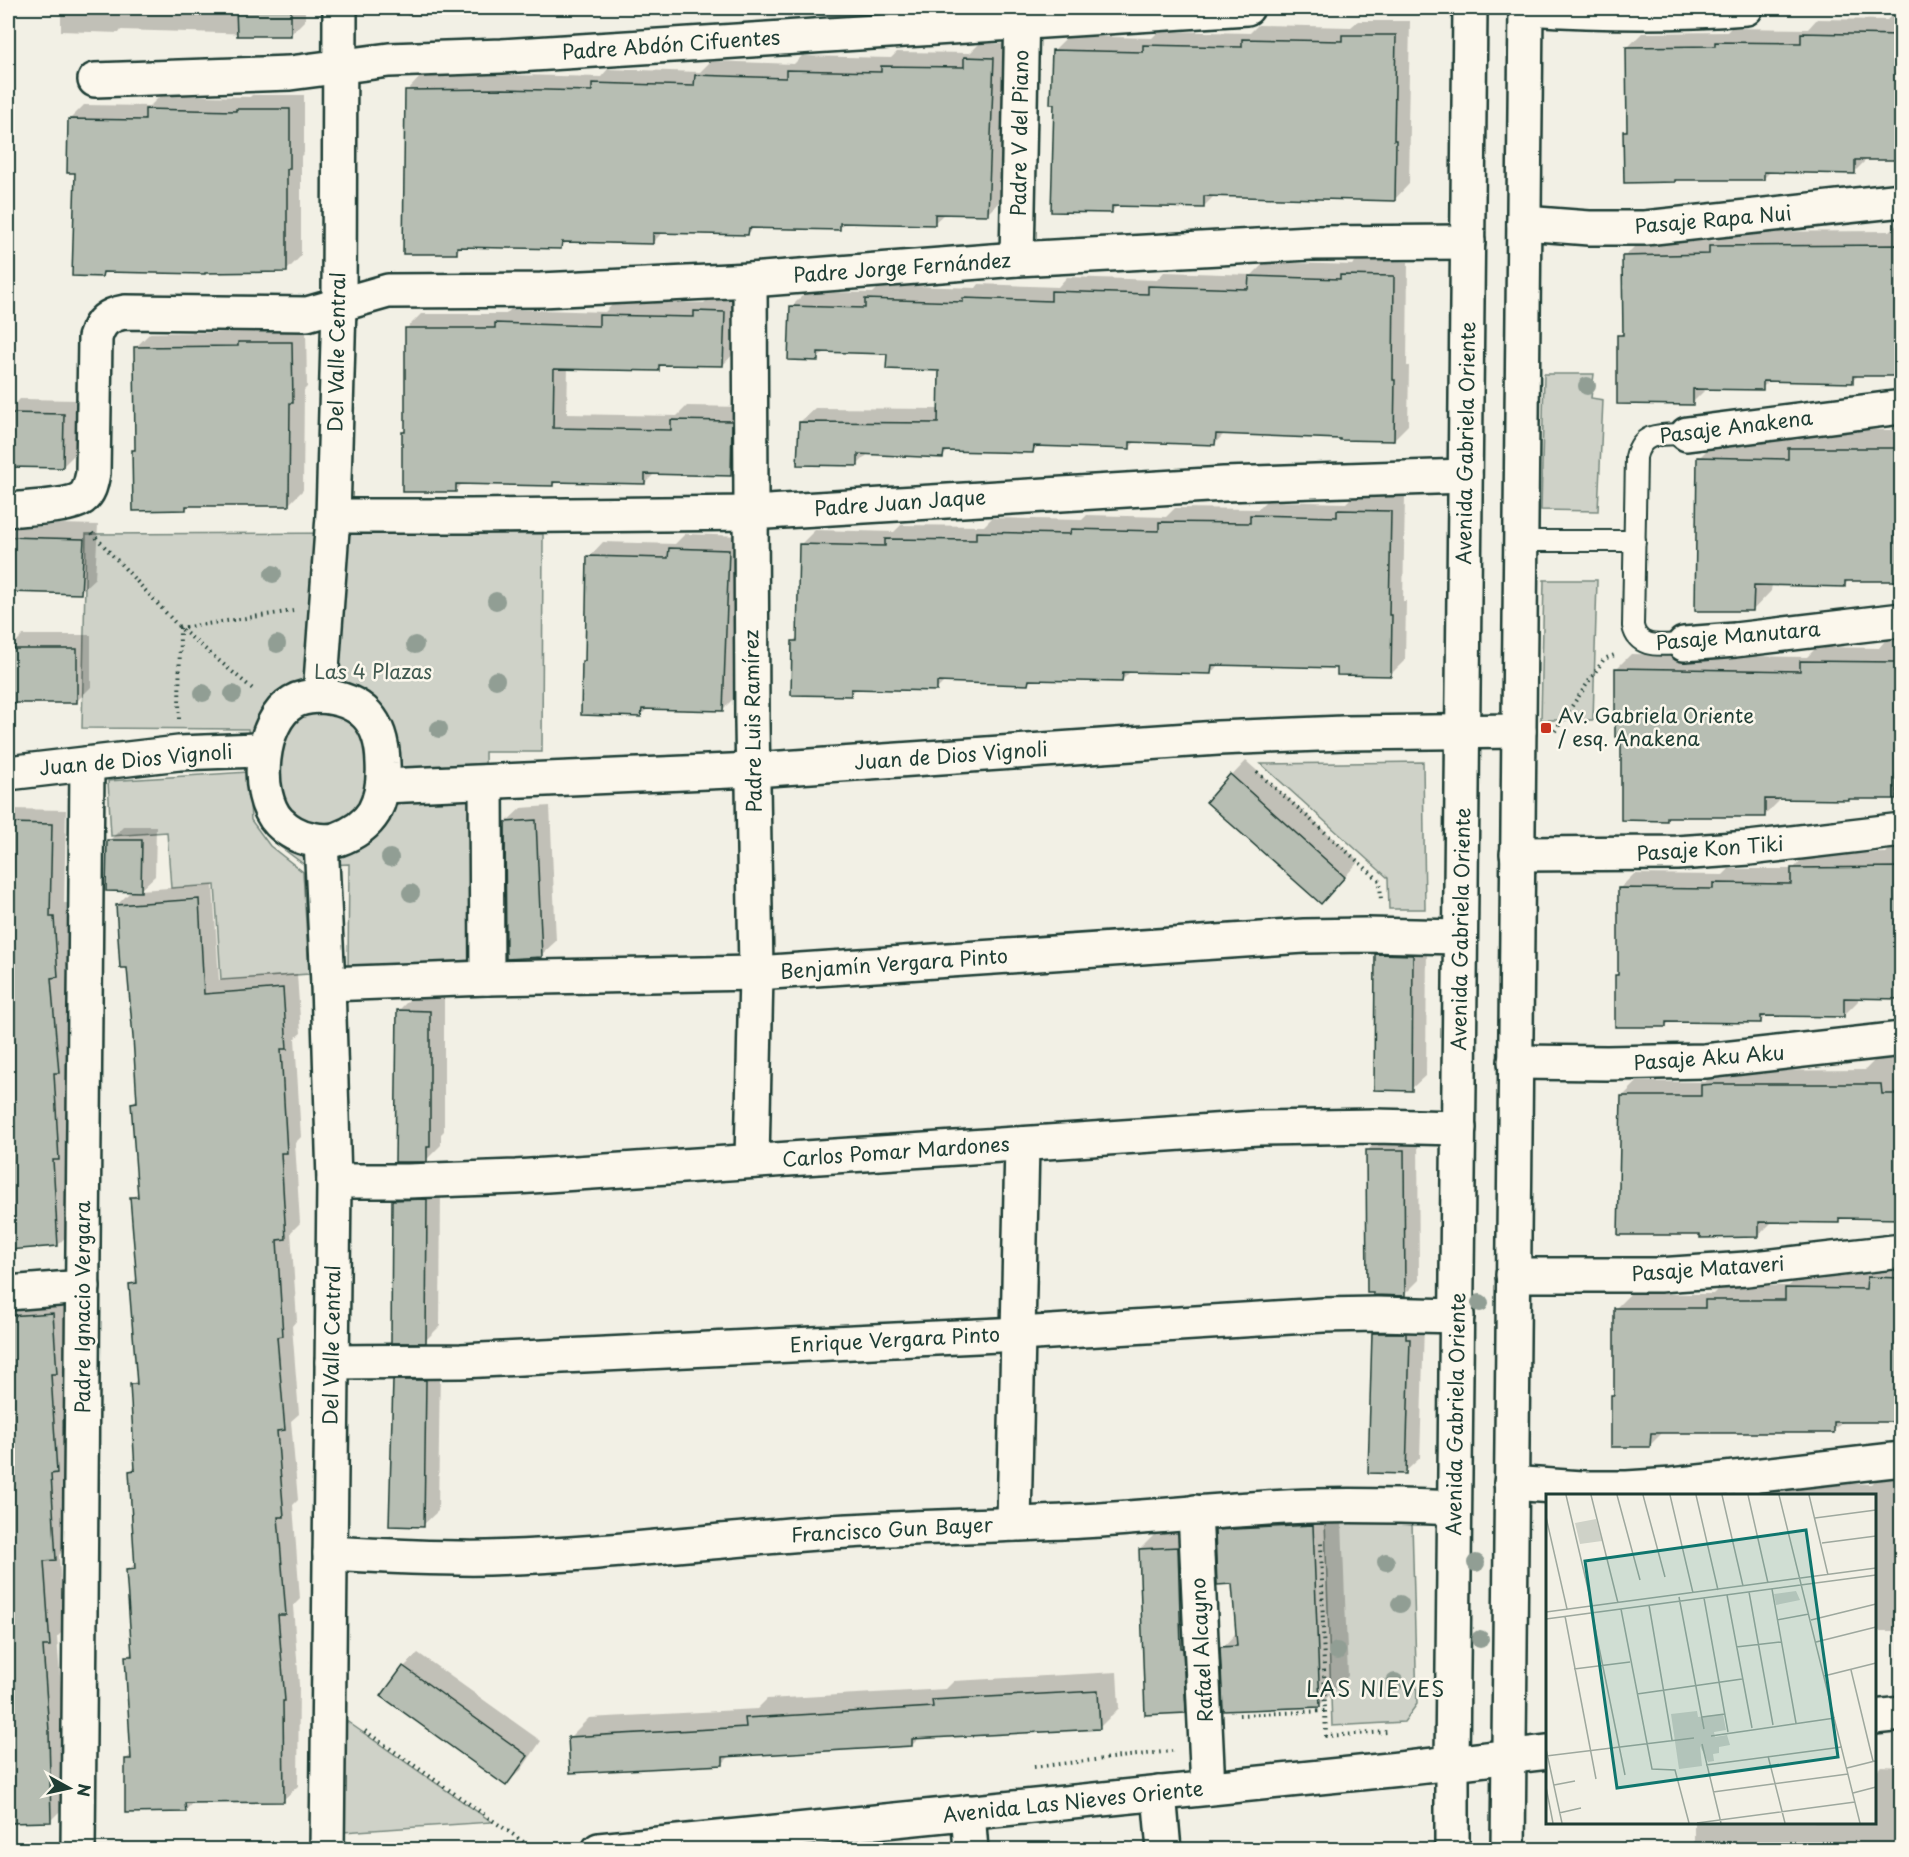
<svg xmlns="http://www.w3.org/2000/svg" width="1909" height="1857" font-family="'Playpen Sans',sans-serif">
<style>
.green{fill:#cfd2c8;stroke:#77887e;stroke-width:1.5}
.shadow{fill:#0003}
.building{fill:#b7beb3;stroke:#1f3d34;stroke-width:1.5}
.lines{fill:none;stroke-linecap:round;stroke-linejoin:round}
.service-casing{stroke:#1f3d34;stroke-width:24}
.minor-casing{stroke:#1f3d34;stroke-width:38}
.tertiary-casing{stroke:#1f3d34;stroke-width:38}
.secondary-casing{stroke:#1f3d34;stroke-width:38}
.path{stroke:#1f3d34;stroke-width:4;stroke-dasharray:1.5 4.5;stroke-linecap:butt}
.service{stroke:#fbf7ec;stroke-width:20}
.minor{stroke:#fbf7ec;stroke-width:33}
.tertiary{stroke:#fbf7ec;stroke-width:33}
.secondary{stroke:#fbf7ec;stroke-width:33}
.tree{fill:#919e94}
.poi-dot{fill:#c8321e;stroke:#fbf7ec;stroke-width:2}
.labels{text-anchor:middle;stroke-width:5;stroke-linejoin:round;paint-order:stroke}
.street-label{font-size:20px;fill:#1f3d34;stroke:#fbf7ec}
.park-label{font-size:20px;fill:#425b52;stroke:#fbf7ec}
.poi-label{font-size:20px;fill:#1f3d34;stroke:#fbf7ec;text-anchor:start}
.neighbourhood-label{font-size:21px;letter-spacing:1.5px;fill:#1f3d34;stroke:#fbf7ec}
.inset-road{fill:none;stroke:#9ea89e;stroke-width:1.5}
.view{fill:#0f766e;fill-opacity:0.15;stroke:#0f766e;stroke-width:3}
.inset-edge{fill:none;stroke:#1f3d34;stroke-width:3}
</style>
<rect width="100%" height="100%" fill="#f2f0e5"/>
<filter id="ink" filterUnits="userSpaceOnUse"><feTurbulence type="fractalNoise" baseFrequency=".0167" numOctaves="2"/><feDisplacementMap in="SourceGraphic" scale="12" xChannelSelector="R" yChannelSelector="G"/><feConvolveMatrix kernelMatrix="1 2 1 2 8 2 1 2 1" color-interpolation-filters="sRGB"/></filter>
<g filter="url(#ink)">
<!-- green -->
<g class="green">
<path d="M1544,374H1594L1591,398L1603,400L1598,511L1541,510Z"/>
<path d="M356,533L543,534L542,752H485L487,959L348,968L349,864L306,866L274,842L256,819L248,729L82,728L86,534Z"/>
<path d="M1544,580H1597L1593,720H1541Z"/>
<path d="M1423,762L1425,909H1389L1388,878L1261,764Z"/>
<path d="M248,772L251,820L270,846L303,872L309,974L221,980L215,885L171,888L167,832L111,836L108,781Z"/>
<path d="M1325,1521L1412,1523L1417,1704L1404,1722L1332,1726Z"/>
<path d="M342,1718L492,1822L343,1832Z"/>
</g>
<!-- shadow -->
<g class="shadow">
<path d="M61,8H305V20L290,35L121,30L119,33L61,31Z"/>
<path d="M407,8H467L459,16H407Z"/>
<path d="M1900,8H1902V158H1868L1854,172L1771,171L1763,179L1624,131L1629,127L1627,48L1642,33L1727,32L1731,28L1808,29L1817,19L1887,20Z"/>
<path d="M1358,21H1410L1408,126H1410L1409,184L1395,199L1215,195L1203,207L1119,204L1111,212L1056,103L1053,51L1068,36L1152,38L1159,31L1250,33L1258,25L1351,27Z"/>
<path d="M980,43L1008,44L1002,199L987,214L945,213L934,223L846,221L840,228L755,226L748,234L663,232L652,243L568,240L561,248L463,245L456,252L407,91L421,76L516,75L601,77L608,69L700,72L711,61L794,64L802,56L891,58L897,52L970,53Z"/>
<path d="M161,95L250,97L252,95H304V153L301,156V256L286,271L107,270L102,275L77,172L70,119L84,105L150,106Z"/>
<path d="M1902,220V374H1860L1852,381L1770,380L1762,388H1707L1692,403L1619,336L1624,331V257L1639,242L1716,241L1725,232L1890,231Z"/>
<path d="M1356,261L1408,262L1407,366H1409L1408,425L1394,439L1225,433L1215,443L1136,441L1129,448L1039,445L1033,451L950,449L943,456L869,453L857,465L800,422L815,408L940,409V369L888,352L826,351L817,359L791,307L806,292L873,293L881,285L976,288L979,284L1058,287L1067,277L1157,280L1164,272L1252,275L1265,262L1352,265Z"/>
<path d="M710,297L739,298L737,350L723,365L664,363L658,369L568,367L567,414L677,416L687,406L746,407L745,460L730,474L655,473L645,483L557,481L553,485L463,483L455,491L403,432L406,429V329L421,314H506L511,309L605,312L616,301L704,303Z"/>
<path d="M254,328H306L307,387L304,390L303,490L289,504L190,505L186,509L134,451L137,448L135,348L150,333L251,332Z"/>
<path d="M20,399L78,400L77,452L62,467L8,466V409H10Z"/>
<path d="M1901,424L1902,580L1850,579L1845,585L1772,584L1771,591L1753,610L1699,458L1718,439L1798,440L1808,430H1895Z"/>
<path d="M1353,496L1405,497L1403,601H1406L1405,660L1390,675L1338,666L1219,664L1211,673L1131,671L1122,680L1033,678L1028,683L945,681L936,690L857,688L850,695L793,641L799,636L800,545L815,530L894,532L901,525L984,526L992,518L1082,520L1087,515L1166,517L1175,508L1258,509L1266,501L1346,503Z"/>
<path d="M20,523L98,525L95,578L80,592L8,590V531H12Z"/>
<path d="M685,534L743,536L737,695L723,709L648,708L641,715L584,662L587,659L589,557L603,542L675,544Z"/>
<path d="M1893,631H1902V797L1779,798V801L1764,816L1670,815L1666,819L1623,735L1616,669L1631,654L1807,657L1817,647L1879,648Z"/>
<path d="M23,635H91V687L76,702L8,703V648H10Z"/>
<path d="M1246,761L1359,861L1335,888L1208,801Z"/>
<path d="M550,806L556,941L541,955L506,822L521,808Z"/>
<path d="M8,809L66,810L64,903H68L72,961L66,967L73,1057L72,1230L58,1245L8,1248Z"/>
<path d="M124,826H156L155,876L140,890L213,885L219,980L297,974L301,1033L295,1038L301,1137L295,1143L300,1223L291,1232L297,1320L292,1326L299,1414L291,1421L298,1500L293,1505L300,1599L293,1606L299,1685L298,1786L283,1800L194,1801L185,1811L126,1759L133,1753L127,1657L133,1651L128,1571L136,1562L130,1471L137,1465L132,1385L138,1378L131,1284L138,1277L132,1198L139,1191L132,1103L138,1098L128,966L117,905L132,890L109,841Z"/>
<path d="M1893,846H1902V997H1858V1001L1843,1016L1768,1014L1761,1021H1671L1665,1026L1617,976L1620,973L1619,889L1634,874L1723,875L1729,869H1793L1807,854L1886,853Z"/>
<path d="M1391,940L1427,941L1426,1075L1411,1089L1377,955Z"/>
<path d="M413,996L444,997V1131L441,1134V1145L426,1160L398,1011Z"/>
<path d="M1879,1056H1902V1217H1843L1838,1221H1773L1759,1235L1623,1096L1637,1082H1705L1717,1071L1865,1070Z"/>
<path d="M1382,1136H1418L1419,1280L1405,1294L1367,1151Z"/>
<path d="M441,1185L440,1326L425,1341L394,1200L408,1186Z"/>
<path d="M1883,1263L1902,1264V1421H1844L1833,1431H1664L1650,1445L1613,1396L1615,1393V1309L1630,1294H1713L1721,1286H1789L1801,1274H1872Z"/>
<path d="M67,1299L71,1357L65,1363L71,1457L70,1544L59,1555L64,1630L57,1637L63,1715L65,1806L50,1821L8,1822V1594L12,1593L8,1521V1310L15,1302Z"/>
<path d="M1388,1319L1424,1325L1420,1458L1405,1472L1374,1333Z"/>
<path d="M409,1366H440L438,1511L423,1525L394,1381Z"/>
<path d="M1882,1474H1902V1631H1874V1496H1704L1710,1489H1795L1800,1483L1872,1484Z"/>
<path d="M1341,1496L1348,1676L1319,1706L1222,1648L1237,1632L1234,1583L1216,1531L1245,1502Z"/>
<path d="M1199,1526L1207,1689L1185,1711L1140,1549L1162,1527Z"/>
<path d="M418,1653L541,1741L521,1770L506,1784L404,1667Z"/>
<path d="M1117,1672L1119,1708L1099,1728L919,1738L912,1745L731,1755L723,1763L570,1737L589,1718L757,1709L767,1699L946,1689L954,1681Z"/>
<path d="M1881,1766L1902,1767V1850H1694V1822H1874V1773Z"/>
</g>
<!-- building -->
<g class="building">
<path d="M236,8H291V36H237Z"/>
<path d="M1801,33L1902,35V160H1855V174L1764,172V180H1675V182L1624,183L1623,131H1627L1626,47L1715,46V42L1801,43Z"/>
<path d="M1342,35H1396L1394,140H1396L1395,201L1204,196V208L1112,206V213L1051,212L1054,104H1050L1052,50L1143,52V45L1242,47V39L1342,41Z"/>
<path d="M964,57L994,58L988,215L935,214V225L840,223V230L749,228L748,235L653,233V244L562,242L561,249L457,247V254H403L405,90L501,89L592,91V83L694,86L695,75L786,78V70L881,72V66L964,67Z"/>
<path d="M145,109L236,111V109H290V169H287V272L205,273V274L103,272L102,277L72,276L75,173H67L68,119L145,120Z"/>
<path d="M1902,245V352H1898V376H1853V383L1763,381V390L1693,389V405L1617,404V335H1623L1622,256L1709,254V246Z"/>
<path d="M1340,275L1394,276L1393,380H1395L1394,441L1340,440V439L1216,434L1215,445L1130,442V449L1034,446L1033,453L944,451L943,458L858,454V466L797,465L799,422L938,423L939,371L886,369L887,354L818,352V361L788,360L790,306L865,308V299L963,302V298L1051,301V291L1148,294V286L1248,289L1249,276L1340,279Z"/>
<path d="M694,311L725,312L723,366L659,365V371L554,369L553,428L671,430V420L732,421L731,476L645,474V484L553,482V486L456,484V492H402V432H405V328H495V323L599,326V315L694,317Z"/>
<path d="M238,342H292L293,403H290L289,506H186V510L133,511L132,450H135L134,347L238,346Z"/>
<path d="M8,413L64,414L63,468L8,467Z"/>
<path d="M1788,448H1902V581H1845V587L1754,585L1753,611H1695L1697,457L1788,459Z"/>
<path d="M1337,510L1391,511L1389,615H1392L1391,676L1337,675V668L1212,665L1211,674L1123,672L1122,682L1029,680L1028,685L937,682V691L851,689V696L791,695L792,641H797L799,544L885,546V539L976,540V532L1070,534L1071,529L1159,531V522L1250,523V515L1337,517Z"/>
<path d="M8,537L84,539L81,594L8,592Z"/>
<path d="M669,548L729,550L723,711L642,709L641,717L581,715L582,661H585L587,556L668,558Z"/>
<rect x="8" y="649" width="69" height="54"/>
<path d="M1800,661L1896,662V669H1902V774H1896V799H1849V800L1765,799V817H1667V821L1621,820V737H1615V668L1800,671Z"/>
<path d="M1230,774L1345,877L1321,904L1206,802Z"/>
<path d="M536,820L542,957L506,959L505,822Z"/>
<path d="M8,823L52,824L50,917H54L58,977L51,978L59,1073H54L59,1160H53L58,1246L8,1250Z"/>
<path d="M107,840H142L141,892L106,891Z"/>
<path d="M1902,867V999L1844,998V1017L1761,1016V1023L1666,1022V1027H1615V975H1618V888L1713,889V883L1791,884V868Z"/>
<path d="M199,899L204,994L283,988L287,1049H281L287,1153H281L286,1239L277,1240L283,1336L277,1337L285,1430L277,1431L284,1517H278L286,1615H278L285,1701H283L284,1802L185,1803L186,1812L125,1813V1759H131L125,1656H132L126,1570L135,1569L129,1471L135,1470L130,1384H137L129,1284L137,1283L130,1197H138L131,1103L137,1102L133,1037L127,968H120L116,905Z"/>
<path d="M1375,954L1413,955L1412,1091L1374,1090Z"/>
<path d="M397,1010L430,1011V1147H427V1162H395Z"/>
<path d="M1715,1084H1881L1882,1094H1902V1219L1839,1218V1223L1759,1222V1237L1700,1238V1235H1618L1621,1096H1701V1085Z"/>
<path d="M1366,1150H1404L1405,1296L1373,1295V1293H1367Z"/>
<path d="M427,1199L426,1343H391L392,1200Z"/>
<path d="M1867,1277L1902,1278V1422H1834V1433H1651L1650,1447H1611V1395H1614V1308H1705V1300H1785V1288L1866,1289Z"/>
<path d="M53,1313L57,1374H51L57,1473L51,1474L56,1560L44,1561L50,1646H43L49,1731L51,1822L8,1823V1316Z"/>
<path d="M1372,1333H1406V1339H1410L1406,1474L1368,1473Z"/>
<path d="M393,1380H426L424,1527L389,1526Z"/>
<path d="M1313,1525L1320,1707L1223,1711L1220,1647L1237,1646L1232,1584L1217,1585L1215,1530Z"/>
<path d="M1178,1547L1181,1648H1183L1186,1713L1145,1715L1139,1549Z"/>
<path d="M403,1666L528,1756L506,1786L381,1696Z"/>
<path d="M1098,1691L1100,1729L912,1739V1746L723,1757V1765L570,1773L568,1737L746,1727L745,1718L933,1707L932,1700Z"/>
</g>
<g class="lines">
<!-- service casing -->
<g class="service-casing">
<g id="service">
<path d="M1521,541H1635"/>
<path d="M1684,644C1664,644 1638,651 1633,626L1636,457C1642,430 1664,435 1687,434"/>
</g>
</g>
<!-- minor casing -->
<g class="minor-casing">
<g id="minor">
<path d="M1527,8C1600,13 1672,14 1746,8"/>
<path d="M95,80L290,73L389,60L502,56L1247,8"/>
<path d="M1524,223L1589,228H1645L1902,200"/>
<path d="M1017,259L1022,8"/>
<path d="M750,280L752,722L756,973L752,1161"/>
<path d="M1687,434L1902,407"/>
<path d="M8,510C24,508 70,507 82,498C90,492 91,482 93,473L95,338C100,321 108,315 125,312L307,314L388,291L541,290L750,280L1017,259L1310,243L1468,242"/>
<path d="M333,516H470L751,513L1224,484L1465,476"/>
<path d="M1684,644L1735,640L1902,620"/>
<path d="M320,696L333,516L339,305L340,8"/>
<path d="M320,696C362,699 382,721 383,763C384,780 382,797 374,812C366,825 352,834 338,839C329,842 320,841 311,839C299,837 287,830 279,822C253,795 260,721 293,702C301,697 310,697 320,696Z"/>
<path d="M8,773L179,753L257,750L264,752"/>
<path d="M486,782L487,978"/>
<path d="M383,786L753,770L1218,738L1344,733L1519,731"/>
<path d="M321,841L328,984L334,1181L327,1850"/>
<path d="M1517,854L1677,853L1749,848L1902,830"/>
<path d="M328,984L487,978L756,973L1304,936L1367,935L1460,937"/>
<path d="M1515,1062L1607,1063L1705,1061L1902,1039"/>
<path d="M334,1181H408L516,1177L1258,1128L1374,1126L1459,1128"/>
<path d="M1513,1275H1659L1746,1269L1902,1251"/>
<path d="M8,1293L83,1287"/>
<path d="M332,1362L461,1361L1019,1334L1323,1315L1377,1314L1457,1316"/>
<path d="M1511,1483L1582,1488H1627L1672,1485L1902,1459"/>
<path d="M1195,1512L1208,1788"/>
<path d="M1014,1524L1022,1144"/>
<path d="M330,1553C383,1556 436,1559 488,1558C598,1555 707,1541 816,1533C904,1527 993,1526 1082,1521C1159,1517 1236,1508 1313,1506C1360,1505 1407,1506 1454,1508"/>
<path d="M1159,1793L1164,1850"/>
<path d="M968,1812L971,1850"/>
<path d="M78,1850L87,764"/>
</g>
</g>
<!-- tertiary casing -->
<g class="tertiary-casing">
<g id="tertiary">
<path d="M1874,1717L1902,1714"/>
<path d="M599,1850L1399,1769L1548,1752"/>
</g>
</g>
<!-- secondary casing -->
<g class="secondary-casing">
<g id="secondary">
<path d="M1452,1850V1764L1470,8"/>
<path d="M1508,1850L1526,8"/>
</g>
</g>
<!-- path -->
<g class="path">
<path d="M92,533L180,628L254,690"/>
<path d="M179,719L180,628L293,611"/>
<path d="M1555,731L1604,659L1617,654"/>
<path d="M1257,772L1380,881L1381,901"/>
<path d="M1325,1711L1326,1736L1387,1732"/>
<path d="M1239,1715L1325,1711L1321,1540"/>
<path d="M365,1731L535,1850"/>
<path d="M1034,1767L1172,1751"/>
</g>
<!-- service -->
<use href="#service" class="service"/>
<!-- minor -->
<use href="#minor" class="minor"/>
<!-- tertiary -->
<use href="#tertiary" class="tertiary"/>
<!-- secondary -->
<use href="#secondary" class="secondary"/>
</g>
<!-- trees -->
<g class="tree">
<circle cx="1587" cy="386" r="9"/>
<circle cx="273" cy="574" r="9"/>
<circle cx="496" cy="601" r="9"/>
<circle cx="277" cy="644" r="9"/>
<circle cx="415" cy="645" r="9"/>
<circle cx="496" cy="680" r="9"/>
<circle cx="203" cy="693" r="9"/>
<circle cx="233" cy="694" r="9"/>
<circle cx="439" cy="729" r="9"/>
<circle cx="390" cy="858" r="9"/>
<circle cx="411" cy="893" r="9"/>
<circle cx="1480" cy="1303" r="9"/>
<circle cx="1386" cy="1562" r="9"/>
<circle cx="1476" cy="1563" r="9"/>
<circle cx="1400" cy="1604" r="9"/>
<circle cx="1480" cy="1639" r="9"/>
<circle cx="1337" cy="1651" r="9"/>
<circle cx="1395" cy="1682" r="9"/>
</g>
</g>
<!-- markers -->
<rect class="poi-dot" x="1540" y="722" width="12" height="12" rx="3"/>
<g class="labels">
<!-- street labels -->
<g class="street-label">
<text transform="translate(671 45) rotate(-4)" y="7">Padre Abdón Cifuentes</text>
<text transform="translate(1020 133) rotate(-89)" y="7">Padre V del Piano</text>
<text transform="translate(1713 220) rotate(-5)" y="7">Pasaje Rapa Nui</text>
<text transform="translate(902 268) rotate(-4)" y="7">Padre Jorge Fernández</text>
<text transform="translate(337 352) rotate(-89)" y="7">Del Valle Central</text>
<text transform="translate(1736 427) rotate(-7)" y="7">Pasaje Anakena</text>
<text transform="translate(1466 443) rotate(-89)" y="7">Avenida Gabriela Oriente</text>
<text transform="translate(900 503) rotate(-4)" y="7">Padre Juan Jaque</text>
<text transform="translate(1738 636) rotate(-5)" y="7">Pasaje Manutara</text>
<text transform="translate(753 721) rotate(-91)" y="7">Padre Luis Ramírez</text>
<text transform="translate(951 756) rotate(-4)" y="7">Juan de Dios Vignoli</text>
<text transform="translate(136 760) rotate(-5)" y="7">Juan de Dios Vignoli</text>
<text transform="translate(1710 849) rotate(-4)" y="7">Pasaje Kon Tiki</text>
<text transform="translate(1461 929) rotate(-89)" y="7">Avenida Gabriela Oriente</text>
<text transform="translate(894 964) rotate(-4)" y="7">Benjamín Vergara Pinto</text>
<text transform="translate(1709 1058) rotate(-4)" y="7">Pasaje Aku Aku</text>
<text transform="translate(896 1152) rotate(-4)" y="7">Carlos Pomar Mardones</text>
<text transform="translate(1708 1269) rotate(-4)" y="7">Pasaje Mataveri</text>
<text transform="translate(83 1307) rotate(-90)" y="7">Padre Ignacio Vergara</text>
<text transform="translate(895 1340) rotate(-3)" y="7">Enrique Vergara Pinto</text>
<text transform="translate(332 1345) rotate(-89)" y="7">Del Valle Central</text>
<text transform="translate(1456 1414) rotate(-89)" y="7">Avenida Gabriela Oriente</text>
<text transform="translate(892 1530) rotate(-3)" y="7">Francisco Gun Bayer</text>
<text transform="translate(1202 1650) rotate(-93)" y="7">Rafael Alcayno</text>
<text transform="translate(1073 1802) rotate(-6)" y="7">Avenida Las Nieves Oriente</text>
</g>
<!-- park labels -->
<g class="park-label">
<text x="373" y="679">Las 4 Plazas</text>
</g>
<!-- poi labels -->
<g class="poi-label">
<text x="1558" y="723">Av. Gabriela Oriente<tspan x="1558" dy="23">/ esq. Anakena</tspan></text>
</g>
<!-- neighbourhood labels -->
<g class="neighbourhood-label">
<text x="1376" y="1697">LAS NIEVES</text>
</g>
</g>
<!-- overview -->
<g transform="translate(1546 1494)">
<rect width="330" height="330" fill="#f2f0e5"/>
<path d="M50,25L56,47L34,50L29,29ZM250,97L254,106L230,111L228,100ZM151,217L152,223L177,220L180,236L168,238L169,243L181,241L184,251L173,253V259L167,260L168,267L162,268L154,252L156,272L133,275L125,220Z" fill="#cfd2c8"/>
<path class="inset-road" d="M20,1L46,112M45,1L72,109M71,1L94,86M97,1L119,83M124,1L147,99M150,1L172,96M176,1L197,92M202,1L222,89M233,1L314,329M263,1L282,81M0,23L21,115M269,24L330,16M276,49L330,42M226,95L250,229M203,98L227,231M181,101L206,234M133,103L158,235M158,104L182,238M103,111L126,246M75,115L106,275L129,276L143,329M0,118L330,74M46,119L79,281M19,122L50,285M0,125L330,81M231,126L263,120M265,126L330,110M270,148L330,133M190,153L235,148M28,175L84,168M305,176L327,267M278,182L330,169M91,200L196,185M156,223L179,220M165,242L289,224M156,250L175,329M0,255L16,329M0,262L148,244M222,262L239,329M160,271L296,253M301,274L329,267M8,291L29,287M0,293L7,329M167,298L302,280M307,299L330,293M13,319L35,314M151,329L309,308"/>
<path class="view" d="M260,36L292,263L71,294L39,67Z"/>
<rect width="330" height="330" class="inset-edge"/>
</g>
<!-- margin -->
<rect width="1909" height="1857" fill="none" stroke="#fbf7ec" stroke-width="30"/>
<rect x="15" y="15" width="1879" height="1827" fill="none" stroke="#1f3d34" stroke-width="2" filter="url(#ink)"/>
<!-- north arrow -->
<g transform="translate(69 1788) rotate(98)" stroke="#fbf7ec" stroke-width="4.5" paint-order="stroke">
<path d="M0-4.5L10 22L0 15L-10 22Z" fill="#1f3d34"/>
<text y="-9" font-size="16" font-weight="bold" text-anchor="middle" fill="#1f3d34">N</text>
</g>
</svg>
